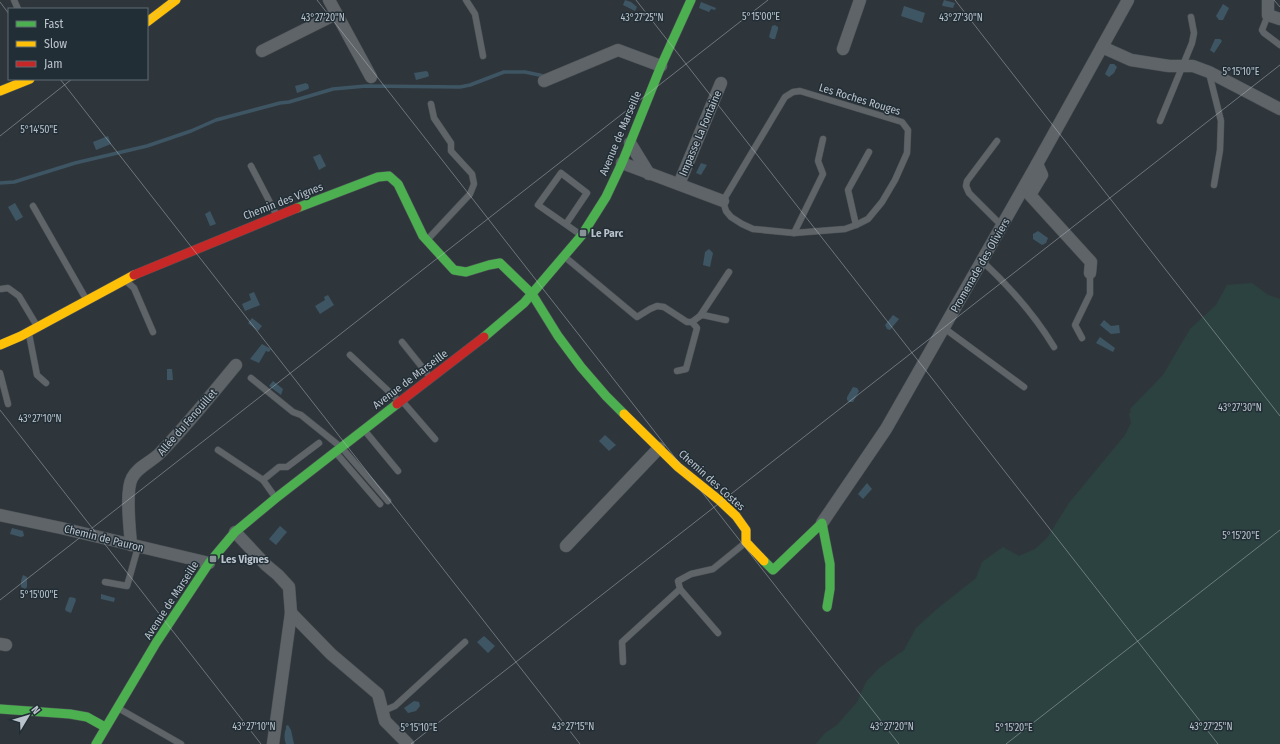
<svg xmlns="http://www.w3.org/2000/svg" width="1280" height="744" font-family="'Fira Sans Condensed',sans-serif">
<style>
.green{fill:#2c4240}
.water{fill:#3e5564}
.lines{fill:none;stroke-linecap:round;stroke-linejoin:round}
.stream{stroke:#3e5564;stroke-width:3.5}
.lane-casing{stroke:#4c5256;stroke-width:7}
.street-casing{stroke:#4c5256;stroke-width:13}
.fast-casing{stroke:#4c5256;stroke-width:10}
.slow-casing{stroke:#4c5256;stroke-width:10}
.jam-casing{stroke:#4c5256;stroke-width:10}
.lane{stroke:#5f6469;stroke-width:6}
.street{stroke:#5f6469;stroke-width:12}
.fast{stroke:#4caf50;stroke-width:9}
.slow{stroke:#ffc107;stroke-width:9}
.jam{stroke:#c62828;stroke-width:9}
.ticks{fill:none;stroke:#bac3cb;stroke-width:1;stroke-opacity:0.45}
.poi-dot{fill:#899299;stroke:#222e36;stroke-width:1.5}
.labels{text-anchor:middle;stroke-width:3;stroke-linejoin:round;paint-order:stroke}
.street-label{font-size:11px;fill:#bac3cb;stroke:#222e36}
.poi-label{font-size:11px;font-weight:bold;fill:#bac3cb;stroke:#222e36;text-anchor:start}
.ticks-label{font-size:10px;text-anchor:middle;fill:#bac3cb;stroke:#222e36;stroke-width:3;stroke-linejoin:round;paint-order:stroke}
</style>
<rect width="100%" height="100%" fill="#2f363b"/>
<!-- green -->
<path class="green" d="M1252,283L1268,295L1280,299V744H816L825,733L837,725L857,702L866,682L879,668L904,650L916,628L937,609L976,578L982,562L1003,547L1019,556L1035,549L1047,538L1069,503L1125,435L1131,423L1129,414L1131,412L1130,409L1163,375L1190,329L1216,305L1227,285Z"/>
<!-- water -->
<g class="water">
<path d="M625,0L631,2L637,7L635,11L623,5Z"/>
<path d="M944,0L955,3L953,8L943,6L942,5Z"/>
<path d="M701,2L716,8L715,10L711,9L709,12L699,8Z"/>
<path d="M1223,4L1229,8L1223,20H1219L1216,16Z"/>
<path d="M904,6L925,13L922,23L901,16Z"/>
<path d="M775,25L778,27V29L775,39H772L769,37L772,26Z"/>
<path d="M1215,39H1220L1222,41L1214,53L1210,50Z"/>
<path d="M1110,64H1114L1117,67L1114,73L1109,77L1105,74Z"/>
<path d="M426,71L428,72L429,76L427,77L416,80L414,73Z"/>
<path d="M306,83L307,84H308L309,88L308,89L297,93L295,86Z"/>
<path d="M108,136L111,144L96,150L93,142Z"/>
<path d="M320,154L326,166L319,170L313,157Z"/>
<path d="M701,163L707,165L701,175L696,173Z"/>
<path d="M15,203L23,217L16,221L8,207Z"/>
<path d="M210,211L216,224L210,226L205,214Z"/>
<path d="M1038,231L1048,238L1046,243L1042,245L1033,239V234Z"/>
<path d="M709,249L713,253L710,267L703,265L705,252Z"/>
<path d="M254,292L260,305L245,311L242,304L251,300L249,294Z"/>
<path d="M328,295L334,305L320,314L315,306L325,300L324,297Z"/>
<path d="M893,315L899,319L890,330L887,329L885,325Z"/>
<path d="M252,318L262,326L258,331L248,323Z"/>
<path d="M1104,320L1111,326L1119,325L1120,333L1111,334L1100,325Z"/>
<path d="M1100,337L1115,348L1113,352L1096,343Z"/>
<path d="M262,344L271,349L269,352L266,351L259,363L250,359Z"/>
<path d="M167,369H172L173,380H167Z"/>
<path d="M273,381L283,389L281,395L269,386Z"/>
<path d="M853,387L857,388L859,391L853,402H849L847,400V397Z"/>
<path d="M605,435L616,445L609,451L599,441Z"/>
<path d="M867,483L872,489L863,499L858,494Z"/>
<path d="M280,526L287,532L276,545L269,539Z"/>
<path d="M12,528L23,531L24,536L21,537L10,534Z"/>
<path d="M23,575L27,577V587L25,589L21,587V581Z"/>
<path d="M101,594L115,598L114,602L101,599Z"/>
<path d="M70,597L75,598L76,600L71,613L66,611L65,609L69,598Z"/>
<path d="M484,636L495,646L488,653L477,642Z"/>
<path d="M414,701L419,702L420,706L416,711L408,713L404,708Z"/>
<path d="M288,725L291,730L294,744H286C284,740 284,732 286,729V726Z"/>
</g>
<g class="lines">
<!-- stream -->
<path class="stream" d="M0,183L14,182L75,163L147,146L191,131L216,120L280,103L289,102L333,89L366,86L460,87L470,85L504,72H525L544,76"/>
<!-- lane casing -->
<g class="lane-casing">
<g id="lane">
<path d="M14,0L18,9"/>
<path d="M466,0L475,14L483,56"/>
<path d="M1268,15L1262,30L1264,33L1280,45"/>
<path d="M1209,73L1221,121L1220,150L1214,185"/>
<path d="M800,91L902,122L908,130L907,153L895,180L882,202L868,219L856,225L845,229L794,233L753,229L742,224L731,217L726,211L723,201L785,97L793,92Z"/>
<path d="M1160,121L1192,43L1194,33L1191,17"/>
<path d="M997,141L967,181L966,186L969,193L1002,226"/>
<path d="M251,166L276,214"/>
<path d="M33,206L86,299"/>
<path d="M566,224L587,193L561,173L538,205L581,235"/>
<path d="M856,225L848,190L869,152"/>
<path d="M794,233L823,174L818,161L823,139"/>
<path d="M428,239L470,194L474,184L472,174L451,151V143L434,118L431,104"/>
<path d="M565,257L637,317L650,309L657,306L664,307L687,322H692L700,316L729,272"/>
<path d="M982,261C1010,287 1034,314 1054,347"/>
<path d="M126,281L134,288L153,332"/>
<path d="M1,289L8,288L19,296L37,326"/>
<path d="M700,316L703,315L726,320"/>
<path d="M944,328L1024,387"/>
<path d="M29,334L37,375L46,383"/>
<path d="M1082,338L1075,325L1090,294V273"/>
<path d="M402,342L430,377"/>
<path d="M350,355L400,402"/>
<path d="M677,371L686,369L697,328L692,322"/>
<path d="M0,373L8,404"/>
<path d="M251,378L293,412L301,415L342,448L388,501"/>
<path d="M403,402L435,439"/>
<path d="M365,431L398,471"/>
<path d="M218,450L263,480L275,497"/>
<path d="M337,454L380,504"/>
<path d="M263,480L279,467H287L319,443"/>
<path d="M105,582L127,586L138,547"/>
<path d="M718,633L680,589L678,581L691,574L713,569L745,543"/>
<path d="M623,662L622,642L680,589"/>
<path d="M118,708L181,744"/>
<path d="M383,711L395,706L465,642"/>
</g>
</g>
<!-- street casing -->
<g class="street-casing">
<g id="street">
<path d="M329,0L371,77"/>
<path d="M1268,0V15L1280,19"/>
<path d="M1102,47L1131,60L1169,66H1193L1209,72L1280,109"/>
<path d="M843,49L860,0"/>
<path d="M262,51L336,14"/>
<path d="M544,81L618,50L661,66"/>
<path d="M630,143L649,174"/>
<path d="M622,163L723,201"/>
<path d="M1037,164L1042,175L1030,195L1091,262L1090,273"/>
<path d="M679,184L721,83"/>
<path d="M0,515L61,528L209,563"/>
<path d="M822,523L886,429L1037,164L1128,0"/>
<path d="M235,532L266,565L278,575L289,587L291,613L273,744"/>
<path d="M131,545C130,530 125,491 132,478C138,466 152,462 161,452C188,424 211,395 236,365"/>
<path d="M566,546L659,448"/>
<path d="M291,613L331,654L378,694L385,721L408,744"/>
<path d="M0,644L6,645"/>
</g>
</g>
<!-- fast casing -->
<g class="fast-casing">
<g id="fast">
<path d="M297,208L378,177L389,176L398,184L423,236L454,270L466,272L489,265L500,263L532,294L558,336L581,367L606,396L624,414"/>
<path d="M484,337L524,303L582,235L606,197L622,163L661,66L691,0"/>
<path d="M764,561L773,570L822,523L830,564V589L827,607"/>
<path d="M0,709L70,714L87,717L105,727"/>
<path d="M96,744L156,643L209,563L235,532L276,498L397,404"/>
</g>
</g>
<!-- slow casing -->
<g class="slow-casing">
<g id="slow">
<path d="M147,22L176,0"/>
<path d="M0,91L30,79"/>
<path d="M0,345L21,336L134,275"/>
<path d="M624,414L678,467L719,500L736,516L746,530V542L764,561"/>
</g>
</g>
<!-- jam casing -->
<g class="jam-casing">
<g id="jam">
<path d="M134,275L297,208"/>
<path d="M397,404L484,337"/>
</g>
</g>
<!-- lane -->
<use href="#lane" class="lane"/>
<!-- street -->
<use href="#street" class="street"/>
<!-- fast -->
<use href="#fast" class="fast"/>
<!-- slow -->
<use href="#slow" class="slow"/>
<!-- jam -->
<use href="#jam" class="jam"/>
</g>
<!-- ticks -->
<path class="ticks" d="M317,0L899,744M636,0L1218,744M955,0L1280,416M1274,0L1280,7M0,2L9,14M147,21L174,0M60,79L580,744M0,136L72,79M0,410L261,744M0,600L768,0M411,744L1280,65M1006,744L1280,530"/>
<!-- markers -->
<g class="poi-dot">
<rect x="579" y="229" width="8" height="8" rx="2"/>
<rect x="209" y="555" width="8" height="8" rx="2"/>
</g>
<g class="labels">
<!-- street labels -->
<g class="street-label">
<text transform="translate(860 99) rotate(17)" y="4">Les Roches Rouges</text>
<text transform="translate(620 133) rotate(-67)" y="4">Avenue de Marseille</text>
<text transform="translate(700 133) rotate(-67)" y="4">Impasse La Fontaine</text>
<text transform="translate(283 201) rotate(-21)" y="4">Chemin des Vignes</text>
<text transform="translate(980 265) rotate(-60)" y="4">Promenade des Oliviers</text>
<text transform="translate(410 379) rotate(-37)" y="4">Avenue de Marseille</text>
<text transform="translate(187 422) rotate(-49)" y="4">Allée du Fenouillet</text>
<text transform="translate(712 480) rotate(42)" y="4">Chemin des Costes</text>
<text transform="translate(104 538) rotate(14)" y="4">Chemin de Pauron</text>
<text transform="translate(171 600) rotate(-57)" y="4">Avenue de Marseille</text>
</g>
<!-- poi labels -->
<g class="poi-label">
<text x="591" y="237">Le Parc</text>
<text x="221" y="563">Les Vignes</text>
</g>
</g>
<g class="ticks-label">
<text x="761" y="20">5°15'00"E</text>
<text x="323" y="21">43°27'20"N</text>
<text x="642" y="21">43°27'25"N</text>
<text x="961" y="21">43°27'30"N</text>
<text x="1241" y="75">5°15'10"E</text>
<text x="39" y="133">5°14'50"E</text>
<text x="1240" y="411">43°27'30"N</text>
<text x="40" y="422">43°27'10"N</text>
<text x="1241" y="539">5°15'20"E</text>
<text x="39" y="598">5°15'00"E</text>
<text x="254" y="730">43°27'10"N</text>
<text x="573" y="730">43°27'15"N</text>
<text x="892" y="730">43°27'20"N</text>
<text x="1211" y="730">43°27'25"N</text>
<text x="419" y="731">5°15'10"E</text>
<text x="1014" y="731">5°15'20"E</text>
</g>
<!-- legend -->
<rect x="8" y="8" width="140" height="72" fill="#222e36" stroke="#5f6a72"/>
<rect x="16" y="21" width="20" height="6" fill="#4caf50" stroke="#5f6a72"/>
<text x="44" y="28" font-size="12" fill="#bac3cb">Fast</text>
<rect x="16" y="41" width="20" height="6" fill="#ffc107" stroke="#5f6a72"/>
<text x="44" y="48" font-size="12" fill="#bac3cb">Slow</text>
<rect x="16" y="61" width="20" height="6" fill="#c62828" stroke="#5f6a72"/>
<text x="44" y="68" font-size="12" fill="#bac3cb">Jam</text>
<!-- north arrow -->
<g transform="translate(28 716) rotate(52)" stroke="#222e36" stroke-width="3" paint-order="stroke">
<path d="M0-3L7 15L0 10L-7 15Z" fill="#bac3cb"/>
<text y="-6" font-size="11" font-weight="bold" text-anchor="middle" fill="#bac3cb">N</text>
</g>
</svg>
